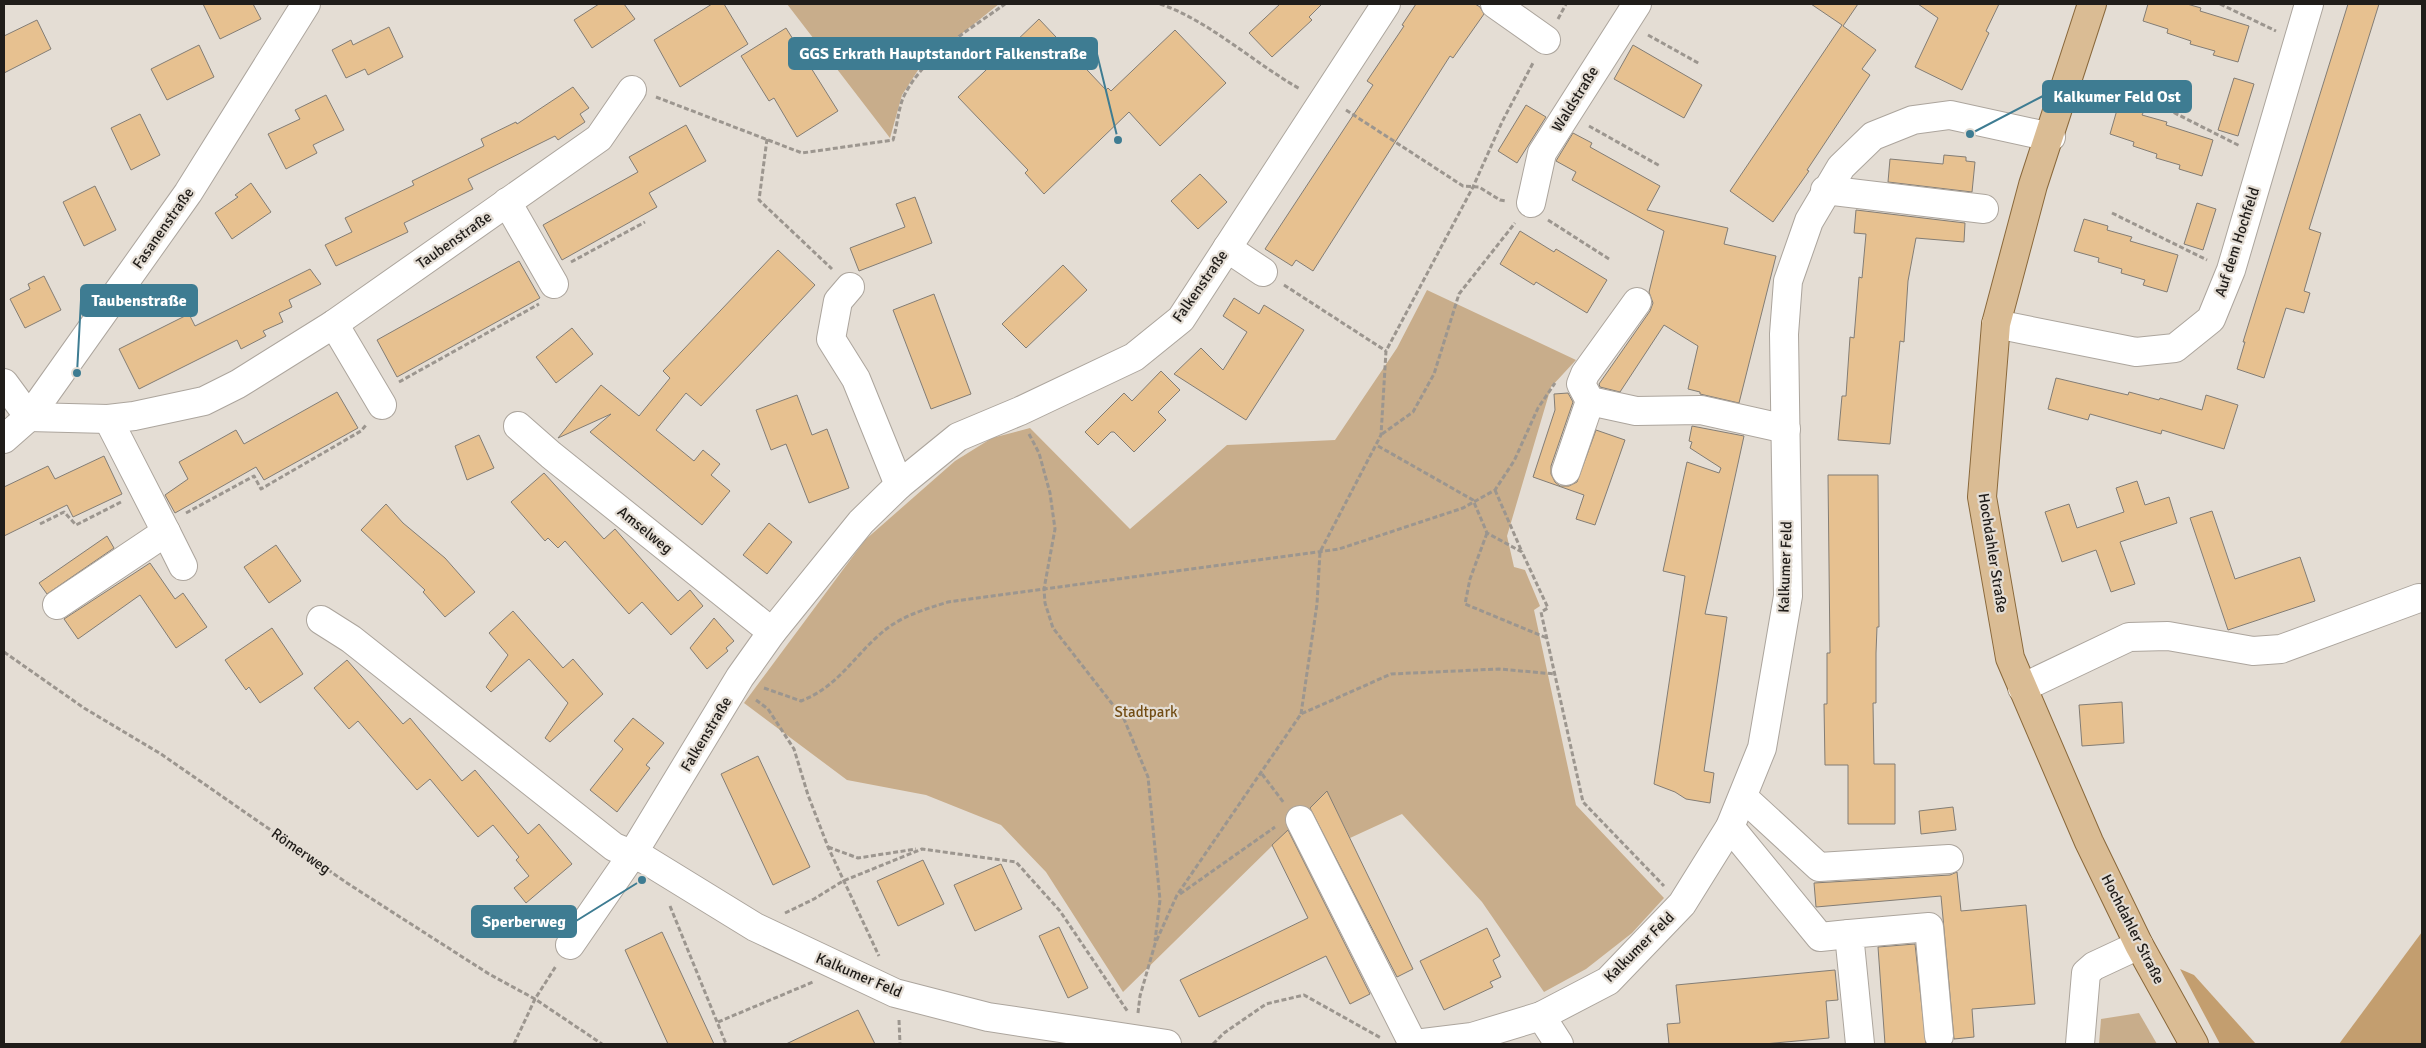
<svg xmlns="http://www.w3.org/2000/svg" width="2426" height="1048" font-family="Signika,sans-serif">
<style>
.green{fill:#c8ad8b}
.forest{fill:#c39e6f}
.building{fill:#e7c190;stroke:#837d75}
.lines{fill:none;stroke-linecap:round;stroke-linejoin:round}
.minor-casing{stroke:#aca59d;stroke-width:30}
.major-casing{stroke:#89683b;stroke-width:30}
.path{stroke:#9c968f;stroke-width:3;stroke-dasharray:5 2.5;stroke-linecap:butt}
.minor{stroke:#fff;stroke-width:28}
.major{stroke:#dabc94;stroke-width:28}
.labels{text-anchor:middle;stroke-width:4.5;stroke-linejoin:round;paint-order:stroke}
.street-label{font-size:15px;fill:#201d1a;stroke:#e4ddd4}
.park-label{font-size:15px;fill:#724d14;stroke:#e4ddd4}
.leader{fill:none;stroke:#3e7c92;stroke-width:2}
.callout-dot{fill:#3e7c92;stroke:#e4ddd4;stroke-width:2}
.callout{fill:#3e7c92;stroke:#3e7c92;stroke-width:2}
.callout-label{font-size:16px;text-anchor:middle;font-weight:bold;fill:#fff}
</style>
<rect width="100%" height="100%" fill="#e4ddd4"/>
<!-- green -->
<g class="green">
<path d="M787,4H999L920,67L902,95L890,138Z"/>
<path d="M1427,290L1576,360L1551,387L1507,536L1514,567L1525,570L1540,606L1534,610L1576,805L1664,898L1632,933L1586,969L1544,992L1482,902L1402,814L1350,838L1327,792L1123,992L1046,872L1001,825L926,795L847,780L744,703L865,540L955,461L992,438L1030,428L1130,529L1227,445L1335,440L1397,348Z"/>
<path d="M2139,1013L2157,1044H2099L2101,1019Z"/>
</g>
<!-- forest -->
<g class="forest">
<path d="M2422,932V1044H2339Z"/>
<path d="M2180,969L2194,975L2256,1044H2220Z"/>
</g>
<!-- building -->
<g class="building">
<path d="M203,4H253L261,19L220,39Z"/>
<path d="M599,4H624L635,19L592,48L574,20Z"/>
<path d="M712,4H724L748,44L680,87L654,40Z"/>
<path d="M1280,4H1322L1309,17L1312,20L1272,57L1249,33Z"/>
<path d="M1416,4H1475L1480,7L1484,14L1453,58L1450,56L1313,271L1296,260L1292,266L1265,249L1373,85L1367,81L1404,26L1402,25Z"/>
<path d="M1811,4H1858L1843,26L1876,50L1862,69L1870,75L1807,170L1809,171L1773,222L1730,191L1842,25Z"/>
<path d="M1918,4H1999L1986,31L1989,33L1962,90L1915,67L1938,18Z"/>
<path d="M2148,4H2187L2201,8L2200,11L2249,26L2238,62L2213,55L2215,51L2190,44L2191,41L2167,33L2168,29L2143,21Z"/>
<path d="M2348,4H2379L2309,229L2321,233L2304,291L2310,293L2304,313L2286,308L2264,378L2237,369L2245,342H2243Z"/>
<path d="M1039,19L1106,90L1108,88L1111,91L1175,30L1226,83L1160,146L1129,112L1044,194L1025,173L1028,170L958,97Z"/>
<path d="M37,20L51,49L4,73V36Z"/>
<path d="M389,27L403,57L368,75L365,69L346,78L332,50L351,40L353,45Z"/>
<path d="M786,28L838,111L797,137L774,98L769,101L741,56Z"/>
<path d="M199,45L214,77L167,100L151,69Z"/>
<path d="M1633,45L1702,85L1684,118L1614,79Z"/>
<path d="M2234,78L2254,84L2238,136L2218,130Z"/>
<path d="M573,87L589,108L580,114L585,122L558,140L555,136L468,179L473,189L404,223L408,232L336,266L325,245L352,232L345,218L414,185L412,181L484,146L481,139L516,122L517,124Z"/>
<path d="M326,95L344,130L313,145L317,153L286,169L268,134L300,119L295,110Z"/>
<path d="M2119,103L2144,111L2142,115L2167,122L2166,125L2213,140L2202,176L2179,169L2180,165L2156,158L2157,154L2133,146L2134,142L2110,134Z"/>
<path d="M1526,105L1546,117L1517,163L1498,151Z"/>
<path d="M140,114L160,155L131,170L111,128Z"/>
<path d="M686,125L706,161L649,193L657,207L562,260L543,225L638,172L629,157Z"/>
<path d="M1573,133L1592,143L1590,147L1660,186L1647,210L1728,228L1724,244L1776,256L1739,403L1700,394V392L1688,389L1698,346L1664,325L1620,392L1600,387L1599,384L1650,311L1653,303L1649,292L1664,231L1572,180L1576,172L1556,161Z"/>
<path d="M1944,155L1966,157V161L1975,162L1972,192L1888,182L1890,159L1943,164Z"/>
<path d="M1200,174L1227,202L1198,229L1171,201Z"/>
<path d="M251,183L271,212L232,239L215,213L238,197L235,195Z"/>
<path d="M95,186L116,230L84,246L63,202Z"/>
<path d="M915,197L932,243L859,271L850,248L905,227L896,204Z"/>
<path d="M2197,203L2216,209L2203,250L2184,244Z"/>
<path d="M1856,210L1965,223L1964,242L1916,238L1908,281L1904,342L1900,341L1890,444L1838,440L1842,396H1846L1850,337L1854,338L1859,277L1862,278L1866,234L1854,233Z"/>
<path d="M2084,219L2108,226L2107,230L2132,237L2130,241L2178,255L2167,292L2143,285L2145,280L2121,273L2122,269L2098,262L2099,258L2074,251Z"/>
<path d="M1520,231L1554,252L1556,249L1607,280L1587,313L1536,282L1534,285L1500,264Z"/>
<path d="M778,250L815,285L701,406L686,393L656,430L694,461L703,450L720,464L711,475L730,491L702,525L590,432L611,414L558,438L601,385L639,416L670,378L663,371Z"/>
<path d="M519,261L540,298L397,377L377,340Z"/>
<path d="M1063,265L1087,290L1026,348L1002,324Z"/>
<path d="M310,269L321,284L289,300L292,307L279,313L283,322L263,331L266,336L241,349L237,340L139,389L119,349L189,314L195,326Z"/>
<path d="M44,276L61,310L25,328L10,299L30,289L28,284Z"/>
<path d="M934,294L971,394L931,409L893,310Z"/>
<path d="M1234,298L1259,314L1264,305L1304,330L1246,420L1174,374L1201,348L1223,370L1247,332L1223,316Z"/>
<path d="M572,328L593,354L556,383L536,357Z"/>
<path d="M1161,371L1180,390L1158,412L1166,420L1134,452L1114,432H1111L1098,445L1085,432L1124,393L1132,401Z"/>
<path d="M2056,378L2128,395L2129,392L2159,400L2160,398L2202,410L2206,395L2238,405L2224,449L2162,430L2161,434L2090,414L2088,420L2048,409Z"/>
<path d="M337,392L358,428L264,480L256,467L175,513L165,495L188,479L179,462L236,430L244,444Z"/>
<path d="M1568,393L1573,402L1551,466V474L1555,482L1560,486H1569L1577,482L1596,430L1625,440L1595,525L1576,519L1584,495L1533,477L1555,410L1554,394Z"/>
<path d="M797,395L812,435L827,429L849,488L809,503L786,444L771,450L756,410Z"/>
<path d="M1692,426L1744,436L1705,614L1727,617L1704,771L1714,773L1710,803L1686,799L1675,792L1654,784L1685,576L1663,571L1687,462L1719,473L1721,468L1690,448L1692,442L1689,441Z"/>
<path d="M479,435L494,468L467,480L455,446Z"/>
<path d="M104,456L122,494L73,517L67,505L4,536V487L48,466L55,479Z"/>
<path d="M544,473L604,539L615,529L678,601L690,590L703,606L671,635L642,602L629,614L565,541L558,548L548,538L545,541L511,502Z"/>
<path d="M1828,475H1878L1879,627H1877L1876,653V703H1873L1874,764H1895V824H1848V765H1825L1824,704H1827V653H1830Z"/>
<path d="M2137,481L2145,505L2169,497L2177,523L2120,542L2135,584L2111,592L2096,550L2062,562L2045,512L2069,504L2077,528L2124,512L2116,488Z"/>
<path d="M386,504L403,523L445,558L475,592L445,617L423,592L425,590L361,530Z"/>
<path d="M2212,511L2235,579L2300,557L2315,601L2228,630L2190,518Z"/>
<path d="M769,523L792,542L767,574L743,555Z"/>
<path d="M107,536L114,548L47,594L39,583Z"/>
<path d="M276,545L301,581L269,603L244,567Z"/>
<path d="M150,563L175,599L183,593L207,627L176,648L140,595L78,639L64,619Z"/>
<path d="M513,611L563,668L573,659L603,694L550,742L545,738L568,703L529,659L491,692L486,687L508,655L489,633Z"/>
<path d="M714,618L734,641L726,648L728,651L707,669L690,648Z"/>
<path d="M272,628L303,674L260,703L249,687L246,690L225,660Z"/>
<path d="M347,660L403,724L410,718L462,781L475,770L528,834L539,824L572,864L526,903L514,888L529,876L516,860L519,857L493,825L478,837L430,779L417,790L358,721L349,729L314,688Z"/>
<path d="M2122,702L2124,743L2082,746L2079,705Z"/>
<path d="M633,718L664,743L646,765L650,768L617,812L590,790L623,749L614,741Z"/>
<path d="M758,756L810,867L773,885L721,774Z"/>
<path d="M1327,791L1413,969L1397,977L1310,808Z"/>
<path d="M1953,807L1956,830L1921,834L1919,811Z"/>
<path d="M1288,830L1370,994L1350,1004L1326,956L1199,1017L1180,980L1308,918L1272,845Z"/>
<path d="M923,860L944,904L898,926L877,881Z"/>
<path d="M1001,864L1022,909L975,931L954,885Z"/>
<path d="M1957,872L1961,911L2026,905L2035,1004L1972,1009L1974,1037L1954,1039L1941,896L1816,907L1814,883L1950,875Z"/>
<path d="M1059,927L1088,988L1068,998L1039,936Z"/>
<path d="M1487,928L1500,956L1493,960L1501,977L1490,982L1493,987L1444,1010L1420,961Z"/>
<path d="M662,932L714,1044H668L625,950Z"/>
<path d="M1915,944L1926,1044H1885L1878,947Z"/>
<path d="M1835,970L1838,1000L1826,1001L1829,1038L1764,1044H1669L1667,1024L1680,1023L1676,985Z"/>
<path d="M858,1010L875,1044H786Z"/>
</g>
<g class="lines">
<!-- minor casing -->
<g class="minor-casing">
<g id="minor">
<path d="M1495,4L1546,40"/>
<path d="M1825,190L1984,209"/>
<path d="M507,202L554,284"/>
<path d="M1531,203L1542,153L1637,4"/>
<path d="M1227,248L1263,272"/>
<path d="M850,287L838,301L831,339L856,379L899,485"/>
<path d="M1637,302L1585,374L1581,384L1590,401L1636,411L1701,410L1786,429"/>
<path d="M334,324L382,405"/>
<path d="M1996,324L2136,352L2175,348L2211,319L2231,270L2309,4"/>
<path d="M4,383L29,417"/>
<path d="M29,417L108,419L134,416L204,401L238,384L334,324L599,138L632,90"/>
<path d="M518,426L551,455L772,632"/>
<path d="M4,439L29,417L188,193L306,4"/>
<path d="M1566,471L1590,401"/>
<path d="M166,532L183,566"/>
<path d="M57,605L166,532L108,419"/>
<path d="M321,620L351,639L614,847L646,860L755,927L895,993L988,1017L1167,1044"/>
<path d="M2022,688L2129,637L2168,636L2253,651L2281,649L2419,598"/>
<path d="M1743,797L1819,867L1949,859"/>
<path d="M1300,820L1413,1044"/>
<path d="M1730,827L1820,937L1849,934"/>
<path d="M570,945L632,855L740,677L772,632L861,522L899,485L958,437L1020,411L1134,357L1181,319L1386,4"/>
<path d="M1541,1016L1559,1044"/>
<path d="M1415,1044L1472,1037L1541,1016L1608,981L1682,904L1730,827L1762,748L1788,596L1784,334L1788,281L1809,221L1841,167L1873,136L1913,120L1950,115L2051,137"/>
<path d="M1860,1044L1849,934L1929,927L1939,1036"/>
<path d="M2080,1044L2086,973L2094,966L2139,945"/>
</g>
</g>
<!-- major casing -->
<g class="major-casing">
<path id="major" d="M2092,4L2033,185L1996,324L1982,497L2010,658L2089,842L2139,945L2194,1044"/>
</g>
<!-- path -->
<g class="path">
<path d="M1160,4C1208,20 1254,63 1300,89"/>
<path d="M2220,4L2276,31"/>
<path d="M1558,19L1566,4"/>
<path d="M1648,35L1700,64"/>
<path d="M656,97L802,153L893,140C897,127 898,111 903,98C922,57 969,30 1005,4"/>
<path d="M2147,99L2240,146"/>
<path d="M1346,110L1463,186L1479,187L1500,200L1506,201"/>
<path d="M1589,126L1660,166"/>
<path d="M767,139L759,200L832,269"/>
<path d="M2112,213L2207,260"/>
<path d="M1548,220L1609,259"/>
<path d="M571,262L645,222"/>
<path d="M1284,285L1386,351"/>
<path d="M399,382L539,304"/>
<path d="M1029,434L1039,453L1050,493L1055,529L1044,589L1045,603L1053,628L1124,719L1148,777L1160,900L1155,941"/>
<path d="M1382,434L1413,412L1434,374L1459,294L1515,223"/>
<path d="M1378,446L1473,500L1487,533L1522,552L1548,608L1541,612L1583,802L1664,886"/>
<path d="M1495,490L1522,552"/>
<path d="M186,513L254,476L261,489L361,431L366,425"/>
<path d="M40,524L64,512L76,525L121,502"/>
<path d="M1487,533L1470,579L1465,604L1547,638"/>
<path d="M4,652L84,708L161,754L347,883L489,974L535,999L602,1044"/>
<path d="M764,688L801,701C837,687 852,659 879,635C900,616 923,610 948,602L1339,549L1463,508L1495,490L1514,461L1538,408L1555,383"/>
<path d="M756,700L768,709L794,749L808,795L828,847L879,956"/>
<path d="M1301,714L1317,604L1320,552L1381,435L1386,351L1473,187L1502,122L1534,61"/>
<path d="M1262,774L1284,803"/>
<path d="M828,847L858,858L916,849"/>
<path d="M1180,894L1275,827"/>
<path d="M670,906L726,1044"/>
<path d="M785,913L814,899L843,881L922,849L1016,862L1060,911L1128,1012"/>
<path d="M1138,1013L1140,996L1155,944L1177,895L1301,714L1391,674L1499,669L1555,674"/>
<path d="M899,1020L900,1044"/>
<path d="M718,1022L813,982"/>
<path d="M514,1044L535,999L556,966"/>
<path d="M1213,1044L1224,1033L1266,1004L1304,995L1381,1038"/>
</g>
<!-- minor -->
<use href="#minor" class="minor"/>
<!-- major -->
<use href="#major" class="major"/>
</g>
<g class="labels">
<!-- street labels -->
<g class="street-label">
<text transform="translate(1575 99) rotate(-58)" y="5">Waldstraße</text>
<text transform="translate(163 228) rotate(-55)" y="5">Fasanenstraße</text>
<text transform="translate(454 240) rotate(-35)" y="5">Taubenstraße</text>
<text transform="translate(2237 242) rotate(-72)" y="5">Auf dem Hochfeld</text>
<text transform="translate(1200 286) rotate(-55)" y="5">Falkenstraße</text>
<text transform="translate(645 530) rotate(39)" y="5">Amselweg</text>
<text transform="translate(1993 553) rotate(81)" y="5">Hochdahler Straße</text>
<text transform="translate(1785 567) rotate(-88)" y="5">Kalkumer Feld</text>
<text transform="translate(706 734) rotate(-59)" y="5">Falkenstraße</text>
<text transform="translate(301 851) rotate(35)" y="5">Römerweg</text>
<text transform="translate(2133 929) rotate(63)" y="5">Hochdahler Straße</text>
<text transform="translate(1639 947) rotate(-45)" y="5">Kalkumer Feld</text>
<text transform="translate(859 975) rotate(23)" y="5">Kalkumer Feld</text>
</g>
<!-- park labels -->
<g class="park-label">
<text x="1146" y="717">Stadtpark</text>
</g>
</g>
<!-- callouts -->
<path class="leader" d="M1118 140L1097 54M1970 134L2043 96M77 373L81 300M642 880L576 921"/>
<g class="callout-dot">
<circle cx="1118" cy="140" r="5"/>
<circle cx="1970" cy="134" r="5"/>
<circle cx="77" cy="373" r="5"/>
<circle cx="642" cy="880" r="5"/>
</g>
<g class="callout">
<rect x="789" y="38" width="308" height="31" rx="5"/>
<rect x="2043" y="81" width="148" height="31" rx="5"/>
<rect x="81" y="285" width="116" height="31" rx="5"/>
<rect x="472" y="906" width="104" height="31" rx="5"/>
</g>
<g class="callout-label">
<text x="943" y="59">GGS Erkrath Hauptstandort Falkenstraße</text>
<text x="2117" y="102">Kalkumer Feld Ost</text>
<text x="139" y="306">Taubenstraße</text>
<text x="524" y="927">Sperberweg</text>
</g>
<!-- border -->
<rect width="2426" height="1048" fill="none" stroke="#201d1a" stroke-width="10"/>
</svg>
